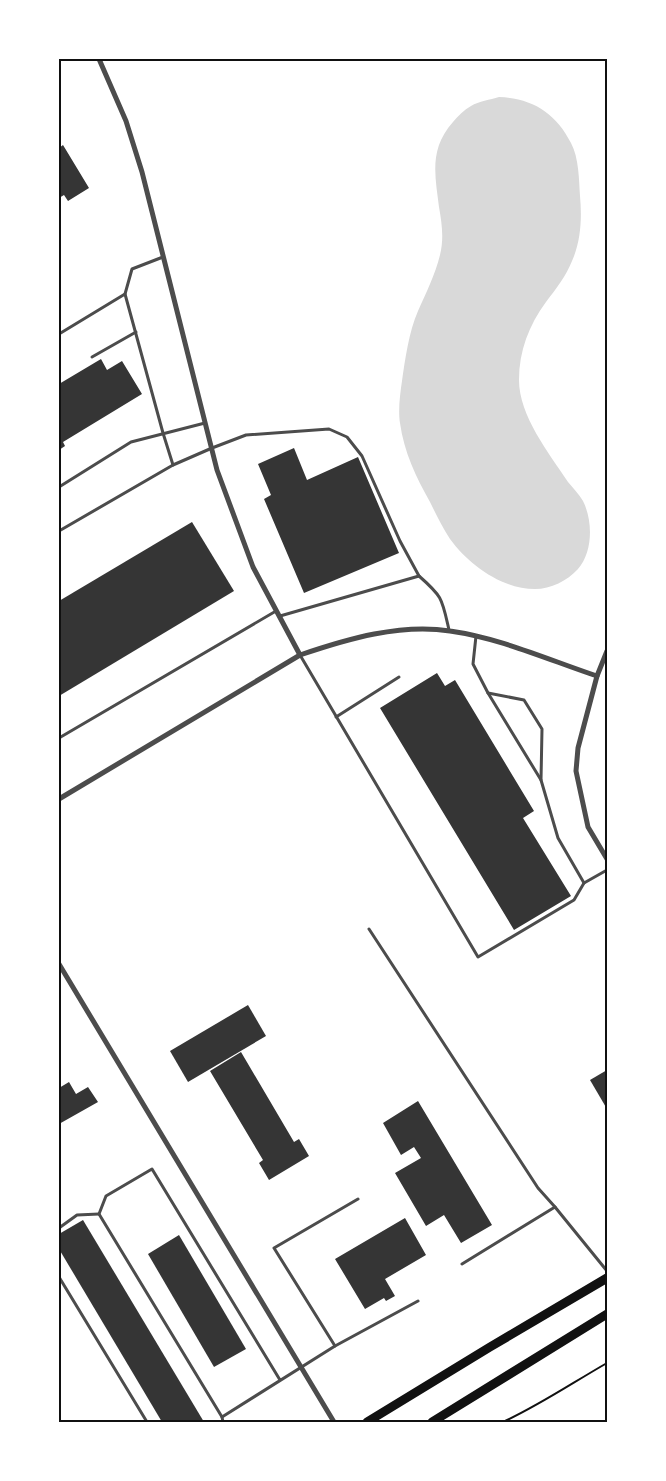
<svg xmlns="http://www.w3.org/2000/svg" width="666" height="1481" font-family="'PT Sans',sans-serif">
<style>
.water{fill:#d9d9d9}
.building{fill:#353535}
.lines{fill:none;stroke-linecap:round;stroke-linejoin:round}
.path{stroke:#111;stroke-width:2}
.service{stroke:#4c4c4c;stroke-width:3}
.minor{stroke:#4c4c4c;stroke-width:5}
.primary{stroke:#111;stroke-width:9}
.neatline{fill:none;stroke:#111;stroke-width:2}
</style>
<rect width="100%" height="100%" fill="#fff"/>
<!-- water -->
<path class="water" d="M499,97C532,98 556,113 571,143C579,158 579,180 580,196C582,218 581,241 572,261C566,276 556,289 546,302C529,325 519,351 519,380C519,416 549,453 568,482C573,488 579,494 583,501C593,521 593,552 578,569C567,581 551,589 535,589C502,589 469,565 450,539C442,527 436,514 430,502C416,477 404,452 400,423C398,411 400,394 402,381C405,360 409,331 418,311C426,293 435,275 440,255C444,239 442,224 439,207C435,175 429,149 453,122C458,116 464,110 471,106C479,101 490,100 499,97Z"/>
<!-- building -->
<g class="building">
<path d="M63,145L89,188L68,201L64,195L59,198V148Z"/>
<path d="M101,359L107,370L122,361L142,394L63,442L65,446L59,450V384Z"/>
<path d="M294,448L307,480L358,457L399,553L304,593L264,499L271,495L258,464Z"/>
<path d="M192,522L234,591L59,696V601Z"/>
<path d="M437,673L445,686L455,680L534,811L523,818L571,896L514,930L380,708Z"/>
<path d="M248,1005L266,1036L188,1082L170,1051Z"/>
<path d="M241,1052L294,1142L299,1139L309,1156L269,1180L259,1163L263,1160L210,1071Z"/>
<path d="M607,1070V1109L590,1080Z"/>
<path d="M69,1082L76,1094L88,1087L98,1102L59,1124V1088Z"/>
<path d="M418,1101L492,1225L461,1243L444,1215L426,1226L395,1173L421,1158L414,1147L401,1155L383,1123Z"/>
<path d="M405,1218L426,1255L385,1279L395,1296L386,1301L384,1298L365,1309L335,1259Z"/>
<path d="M83,1220L204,1422H162L59,1249V1234Z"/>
<path d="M179,1235L246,1349L214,1367L148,1254Z"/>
</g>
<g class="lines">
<!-- path -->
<path class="path" d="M503,1422C540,1405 572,1383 607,1363"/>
<!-- service -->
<g class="service">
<path d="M125,294L132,269L163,257"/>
<path d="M59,334L125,294L163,433L173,465"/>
<path d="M92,357L136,332"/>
<path d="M59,487L131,442L205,423"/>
<path d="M59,531L173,465L212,448L246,435L329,429L347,437L362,456L400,541L419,576"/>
<path d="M280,616L419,576C443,597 442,599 449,630"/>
<path d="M476,636L473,664L488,693L541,780L558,838L584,883L607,870"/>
<path d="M300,655L478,957L574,900L584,883"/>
<path d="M488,693L524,700L542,729L541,780"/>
<path d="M336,717L399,677"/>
<path d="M59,738L276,611"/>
<path d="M369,929L538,1188L555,1207"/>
<path d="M59,1228L77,1215L99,1214"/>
<path d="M462,1264L555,1207L607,1271"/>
<path d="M59,1277L147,1422"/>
<path d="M335,1346L274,1248L358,1199"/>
<path d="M280,1380L152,1169L106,1196L99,1214L222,1417L335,1346L418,1301"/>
<path d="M222,1417L223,1422"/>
<path d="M59,1420L60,1422"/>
</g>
<!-- minor -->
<g class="minor">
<path d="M99,59L126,121L142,172L217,470L253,567L300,655"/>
<path d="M607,651L597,676L578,748L576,771L588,827L607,859"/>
<path d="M59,799L300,655C347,639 401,623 450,631C500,638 549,660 597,676"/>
<path d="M59,964L334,1422"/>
</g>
<!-- primary -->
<g class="primary">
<path d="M367,1422L490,1347L607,1278"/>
<path d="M432,1422L607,1314"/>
</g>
</g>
<!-- border -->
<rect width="666" height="1481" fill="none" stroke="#ffffff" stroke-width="120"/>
<rect x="60" y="60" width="546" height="1361" class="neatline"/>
</svg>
